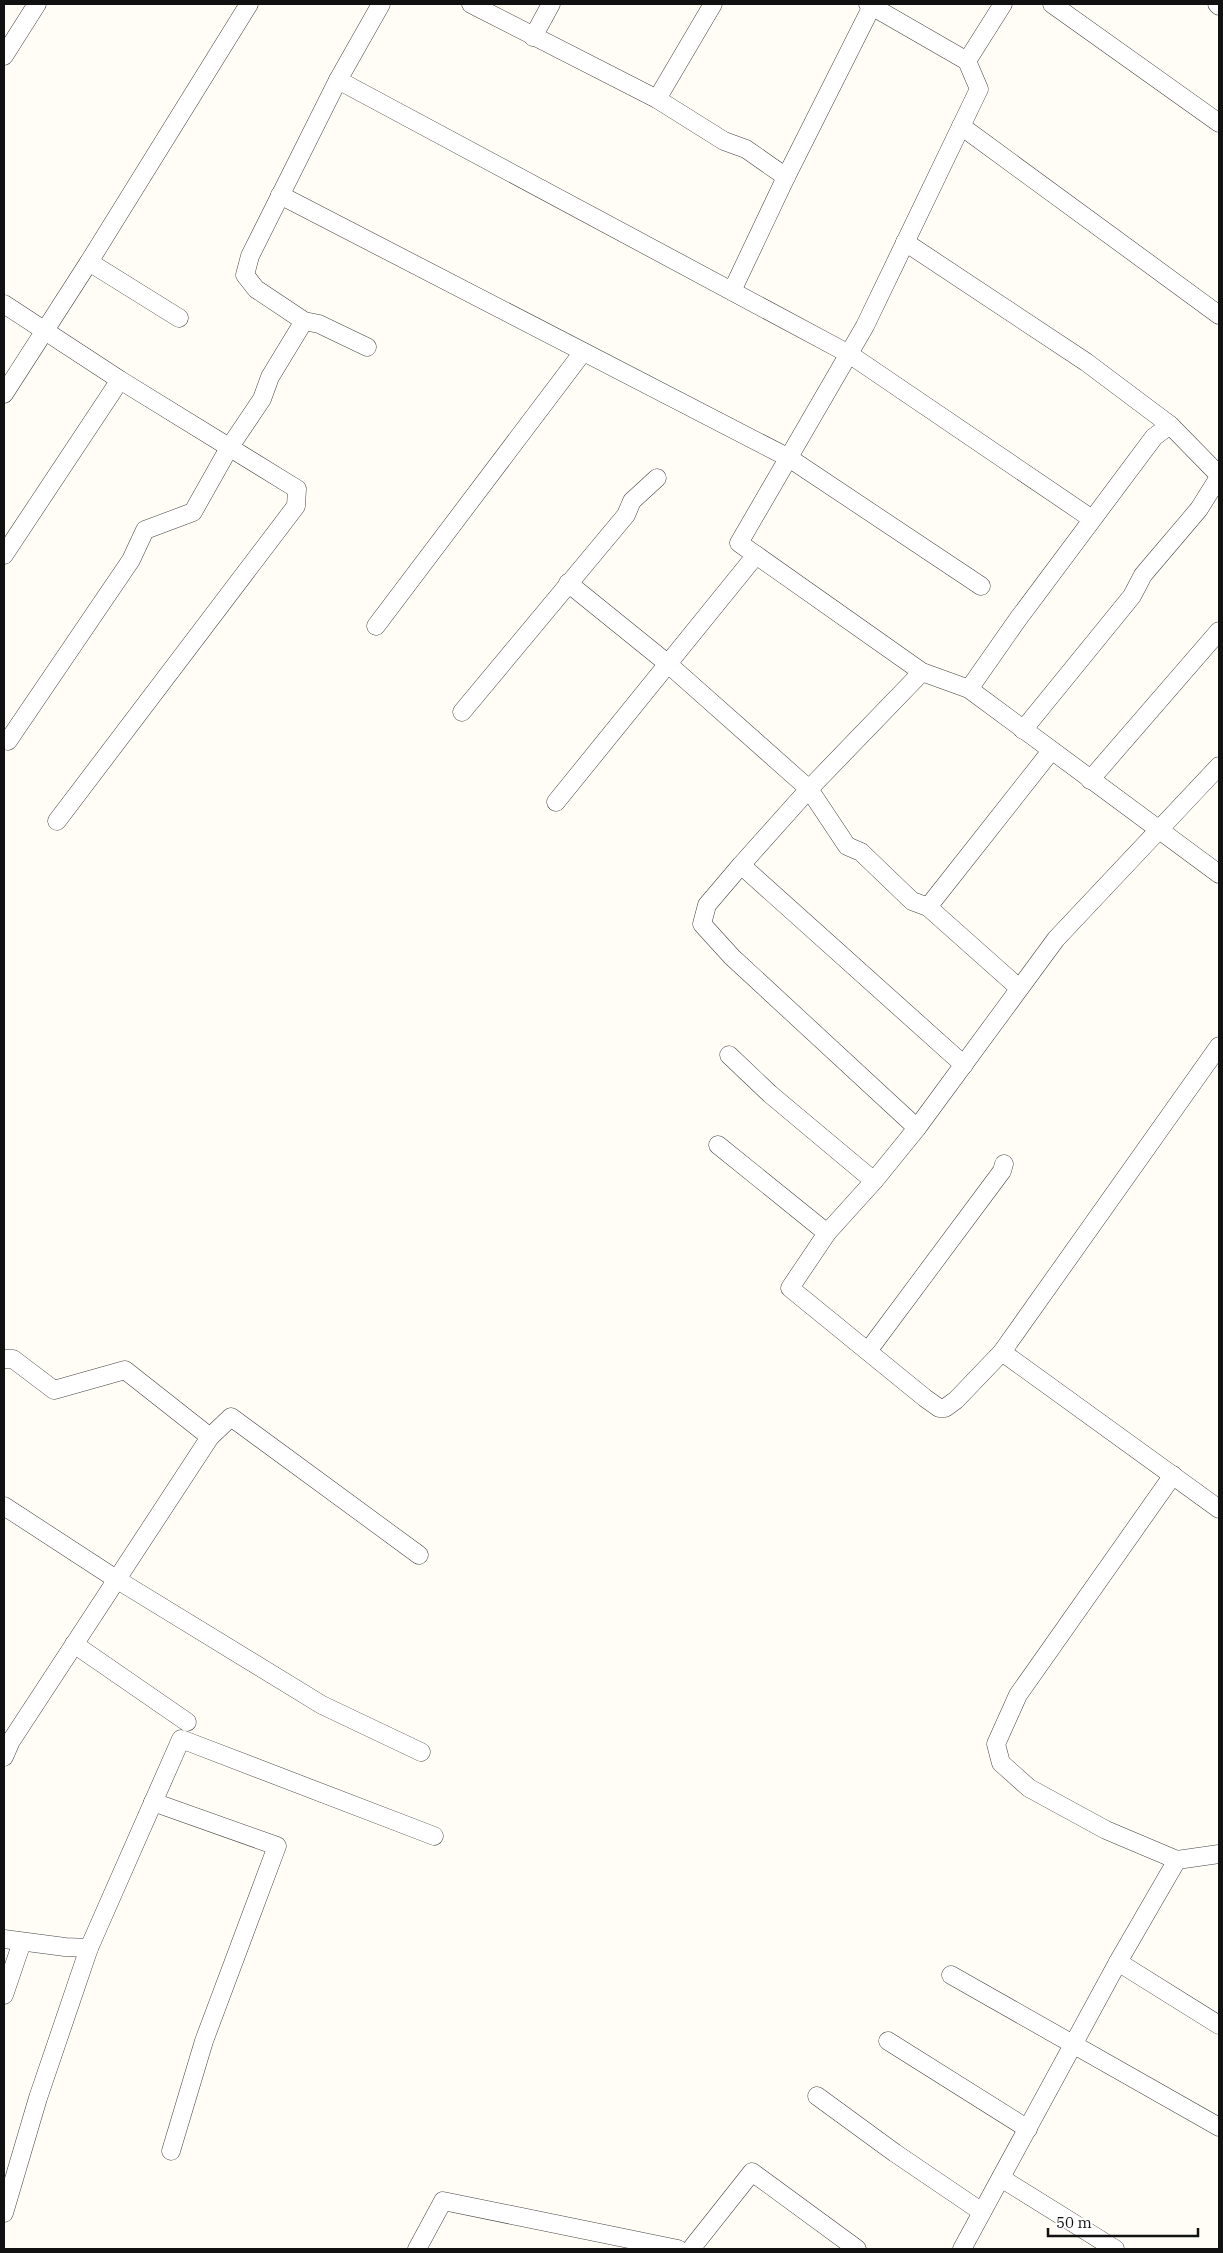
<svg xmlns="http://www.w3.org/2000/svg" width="1223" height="2253" font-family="'IBM Plex Serif',serif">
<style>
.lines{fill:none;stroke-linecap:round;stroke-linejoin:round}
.street-casing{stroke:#444;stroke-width:19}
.street{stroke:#fff;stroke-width:18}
</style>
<rect width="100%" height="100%" fill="#fffdf5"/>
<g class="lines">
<!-- street casing -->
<g class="street-casing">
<g id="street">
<path d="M381,4L338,80L849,354L1092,519"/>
<path d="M471,4L657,99L724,141L746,149L786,177"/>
<path d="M868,4L967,61L979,89L865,326L739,543L922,672L969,689L1219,874"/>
<path d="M1052,4L1219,123"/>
<path d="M1217,4L1219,6"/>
<path d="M533,37L551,4"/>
<path d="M4,56L37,4"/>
<path d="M967,61L1003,4"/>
<path d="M338,80L250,256L245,275L256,289L304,321L319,324L367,347"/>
<path d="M657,99L713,4"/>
<path d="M961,126L1219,315"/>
<path d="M280,195L789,458L981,586"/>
<path d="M905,242L1086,362L1170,425L1219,475"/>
<path d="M89,262L179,318"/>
<path d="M732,291L786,177L872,6"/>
<path d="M4,304L120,380L297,489L296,506L57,821"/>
<path d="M4,394L89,262L249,4"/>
<path d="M4,555L120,380"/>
<path d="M568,583L667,663L809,789L847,846L861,852L912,901L928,907L1019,988"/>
<path d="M376,626L583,352"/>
<path d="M969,689L1018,619L1154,437L1170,425"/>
<path d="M462,712L626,515L632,501L657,478"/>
<path d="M1023,730L1132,596L1143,575L1199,509L1219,477"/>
<path d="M8,741L131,560L145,530L193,512L229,448L262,399L270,377L304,321"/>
<path d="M1219,766L1056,939L917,1128L874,1181L827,1233L790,1288L925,1398L939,1408H945L956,1400L1002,1352L1219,1046"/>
<path d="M1090,780L1219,631"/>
<path d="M556,802L756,555"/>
<path d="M741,865L964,1065"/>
<path d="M928,907L1051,751"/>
<path d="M729,1055L770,1094L874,1181"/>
<path d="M917,1128L732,957L702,924L707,905L741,865L809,789L922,672"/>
<path d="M718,1145L827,1233"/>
<path d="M868,1351L1002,1171L1004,1164"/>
<path d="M1002,1352L1219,1509"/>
<path d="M4,1359H13L54,1390L125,1370L210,1437"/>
<path d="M1173,1475L1018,1695L996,1744L1001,1763L1029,1788L1106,1830L1177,1860"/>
<path d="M4,1506L116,1579L322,1705L421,1752"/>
<path d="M74,1644L187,1722"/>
<path d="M4,1757L11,1741L210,1437L231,1417L419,1555"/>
<path d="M153,1802L277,1846L204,2041L171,2151"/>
<path d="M4,1939L65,1947L89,1948L181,1739L434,1836"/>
<path d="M1118,1962L1219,2025"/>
<path d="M951,1975L1219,2127"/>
<path d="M4,1995L22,1942"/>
<path d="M888,2041L1028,2129"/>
<path d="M817,2096L895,2153L982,2212"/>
<path d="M1001,2178L1115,2249"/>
<path d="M4,2213L38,2098L89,1948"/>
<path d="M417,2249L443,2201L678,2249"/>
<path d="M691,2249L752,2172L857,2249"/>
<path d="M962,2249L1118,1962L1177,1860L1219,1854"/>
</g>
</g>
<!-- street -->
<use href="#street" class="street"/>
</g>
<!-- border -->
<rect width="1223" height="2253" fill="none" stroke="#111111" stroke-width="10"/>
<!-- scale -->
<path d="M1048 2228v8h150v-8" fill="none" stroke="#111111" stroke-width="2.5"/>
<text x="1056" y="2228" font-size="15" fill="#111111" stroke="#ffffff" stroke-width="4" paint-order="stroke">50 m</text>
</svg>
